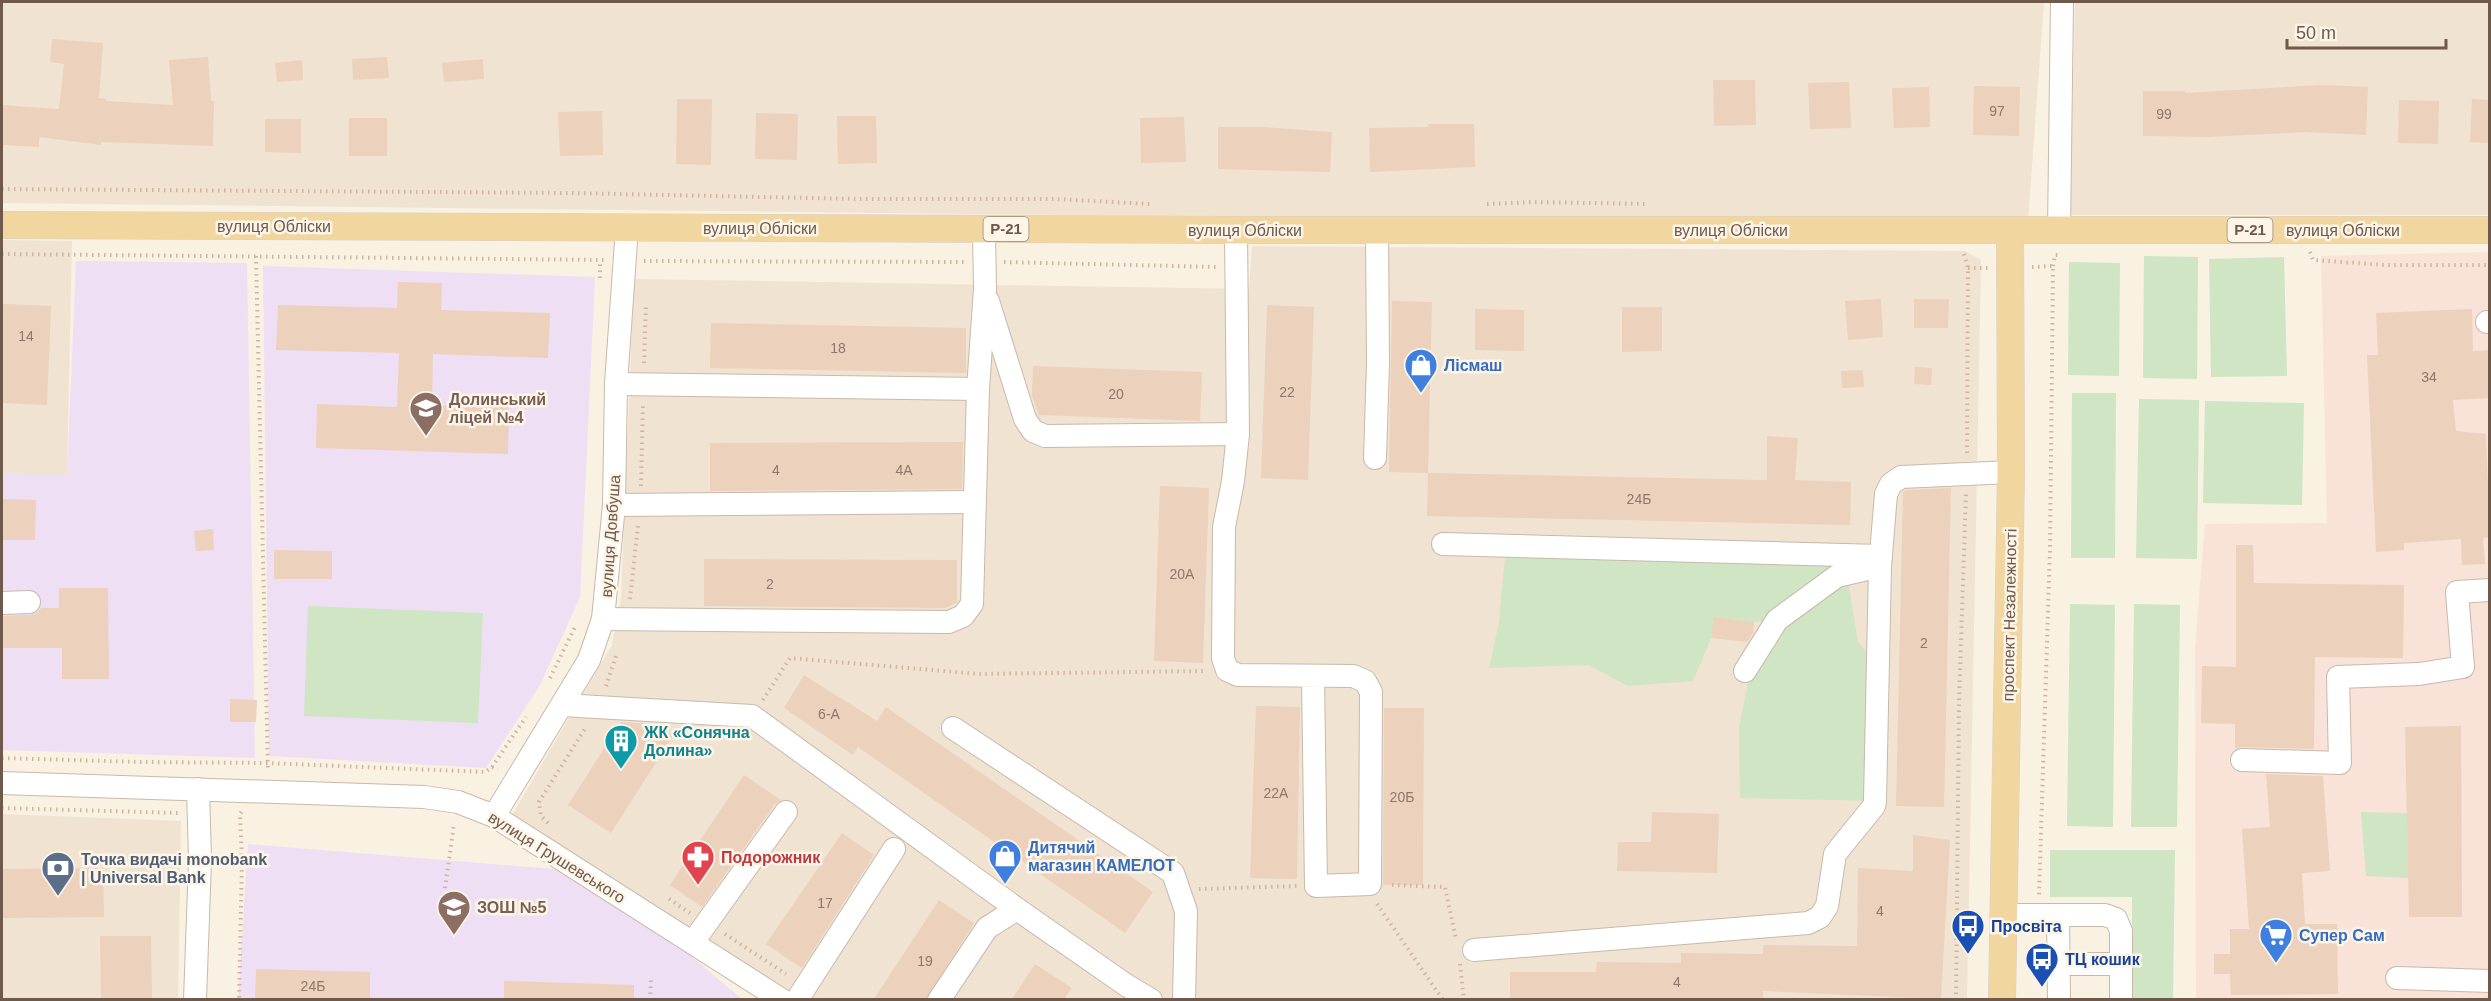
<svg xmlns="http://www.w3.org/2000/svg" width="2491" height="1001" font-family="Helvetica,sans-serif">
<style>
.residential{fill:#f0e3d1}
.commercial{fill:#f9e2d7}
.education{fill:#eedff5}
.green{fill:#cfe5c3}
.building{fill:#ecd1bd}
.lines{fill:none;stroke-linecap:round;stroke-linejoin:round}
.minor-casing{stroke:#c9b9aa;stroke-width:24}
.major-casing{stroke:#d6d1cd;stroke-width:28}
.path{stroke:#d0b4a0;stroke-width:4;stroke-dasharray:1.5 4.5;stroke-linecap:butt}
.minor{stroke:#fff;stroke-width:22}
.major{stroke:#f2d6a0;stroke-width:27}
.labels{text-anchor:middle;stroke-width:5;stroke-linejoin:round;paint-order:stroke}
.number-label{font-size:14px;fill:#8e7768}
.shield{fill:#fdf5e8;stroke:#99887a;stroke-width:1.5}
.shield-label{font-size:15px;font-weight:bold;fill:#6e594b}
.street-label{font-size:16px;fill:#6e594b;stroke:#fdf5e8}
.shop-label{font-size:16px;font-weight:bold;fill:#366cbe;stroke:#fdf5e8;text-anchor:start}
.education-label{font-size:16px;font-weight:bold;fill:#785e54;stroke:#fdf5e8;text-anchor:start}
.culture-label{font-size:16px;font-weight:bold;fill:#0d838f;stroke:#fdf5e8;text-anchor:start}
.health-label{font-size:16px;font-weight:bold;fill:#be3a42;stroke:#fdf5e8;text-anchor:start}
.service-label{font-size:16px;font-weight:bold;fill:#4e5e75;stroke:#fdf5e8;text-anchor:start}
.transit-label{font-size:16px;font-weight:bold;fill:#164399;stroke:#fdf5e8;text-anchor:start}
</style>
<rect width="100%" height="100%" fill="#f9f1e2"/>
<!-- residential -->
<g class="residential">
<path d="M2,2H2044L2028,221L1151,216L2,203Z"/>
<path d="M2075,2H2489V215H2070Z"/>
<path d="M2,240L72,241L67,476L2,474Z"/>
<path d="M1252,246L1965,251L1981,260L1967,999H795L512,815L612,645L621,598L634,279L1249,289Z"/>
<path d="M2,814L181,821L178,999L2,1000Z"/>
</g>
<!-- commercial -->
<path class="commercial" d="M2489,252V999L2196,1000L2195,648L2205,524L2327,523L2321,256Z"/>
<!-- education -->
<g class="education">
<path d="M76,261L247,263L255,758L2,750V474L67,475Z"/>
<path d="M263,266L595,277L580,597L540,685L486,768L269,756Z"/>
<path d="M248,844L591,872L742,999L238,1000Z"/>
</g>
<!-- green -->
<g class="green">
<path d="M2144,256L2198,257L2197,379L2143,378Z"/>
<path d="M2284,257L2287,376L2211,377L2209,259Z"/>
<path d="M2069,262L2120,263L2119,376L2068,375Z"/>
<path d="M2072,393H2116L2115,558H2071Z"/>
<path d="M2139,399L2199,400L2197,559L2136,558Z"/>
<path d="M2205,401L2304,403L2302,505L2203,503Z"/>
<path d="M1506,546L1881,556L1847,574L1858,642L1878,665L1875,801L1740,798L1739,728L1752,662L1776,620L1754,622L1714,617L1711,638L1693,681L1628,686L1588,665L1489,668L1499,623Z"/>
<path d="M2070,604L2115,605L2113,827L2067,826Z"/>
<path d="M2134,604L2180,605L2177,827H2131Z"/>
<path d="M308,606L483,613L478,723L304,716Z"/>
<path d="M2361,812L2407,813L2408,878L2366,876Z"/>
<path d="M2050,850H2175L2173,998H2132V897H2050Z"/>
</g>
<!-- building -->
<g class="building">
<path d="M52,39L103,43L99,98L106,99V101L173,105L169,60L208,57L211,101H214L213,146L101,142V145L39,137V147L2,145V105L59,109L64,64L50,62Z"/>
<path d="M387,57L389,78L353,80L352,59Z"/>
<path d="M483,59L484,79L444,82L442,63Z"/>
<path d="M302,60L303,80L277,82L275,63Z"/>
<path d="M1713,80H1755L1756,125L1714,126Z"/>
<path d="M1849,82L1851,128L1810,129L1808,83Z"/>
<path d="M2321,85L2368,87L2366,135L2305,132L2208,137L2143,136V91H2185V93Z"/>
<path d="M1974,86L2020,87L2019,136L1973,135Z"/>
<path d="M1929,87L1930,127L1894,128L1892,88Z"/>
<path d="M677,99H712L711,165L676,164Z"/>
<path d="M2472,99L2490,100V143L2470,142Z"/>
<path d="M2399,100L2439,101L2438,144L2398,143Z"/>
<path d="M602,111L603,155L560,156L558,112Z"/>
<path d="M756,113L798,114L797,160L755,159Z"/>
<path d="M837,116H876L877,163L838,164Z"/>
<path d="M1184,117L1186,162L1141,163L1140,118Z"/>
<rect x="349" y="118" width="38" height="38"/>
<path d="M265,119H301V153L265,152Z"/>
<path d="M1428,124H1474L1475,167L1370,172L1369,128L1428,127Z"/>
<path d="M1218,127H1263L1332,132L1330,172L1218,169Z"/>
<path d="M398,282L442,283L441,310L550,313L548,358L433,354L432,405L509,407L508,454L316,448L317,404L397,407L399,353L276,350L278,305L397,308Z"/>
<path d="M1881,299L1883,337L1848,340L1845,301Z"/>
<path d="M1914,299H1949L1948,328H1914Z"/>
<path d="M1392,301L1432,302L1428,473L1389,472Z"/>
<path d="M2,304L51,306L47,405L2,403Z"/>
<path d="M1267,305L1314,307L1308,480L1261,478Z"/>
<path d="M1622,307H1662V351L1622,352Z"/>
<path d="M1475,309L1524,310V351L1475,350Z"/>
<path d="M2472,309L2473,351L2490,350V398L2453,400L2456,431L2486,434L2490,537L2483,538L2485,564L2462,565L2461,539L2404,543V550L2376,552L2367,355H2378L2376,313Z"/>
<path d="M711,323L966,328V373L710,368Z"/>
<path d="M1033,366L1202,372L1200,421L1039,415L1032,396Z"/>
<path d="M1915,367L1932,368L1931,385L1914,384Z"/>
<path d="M1863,370L1864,387L1842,388L1841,371Z"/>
<path d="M1767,436L1798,438L1795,480L1851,482L1850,525L1427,516L1428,473L1767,480Z"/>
<path d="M963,442L962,489L710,491V443Z"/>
<path d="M1160,486L1209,488L1203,663L1154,661Z"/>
<path d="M1951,488L1944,807L1896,806L1903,492L1906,490Z"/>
<path d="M2,499L36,500L35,540H2Z"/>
<path d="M213,529L214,550L196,551L194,531Z"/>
<path d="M2236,545H2253L2254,583L2404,585L2403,658L2315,657L2314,749L2242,747L2235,748V724L2201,723L2202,666L2236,667Z"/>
<path d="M274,550L332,551V579H274Z"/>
<path d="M704,559L957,560V602L946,608L704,606Z"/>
<path d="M59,588H108L109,679H62V648H2V616L30,615L37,613L41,608H59Z"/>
<path d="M1714,617L1754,622L1753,633L1747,642L1711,638Z"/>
<path d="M804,675L877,721L886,707L1153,892L1125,933L858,747L853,755L784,708Z"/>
<path d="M230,699L257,700L256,722H230Z"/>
<path d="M1256,706L1300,707L1297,879L1250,878Z"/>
<path d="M1384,708H1424L1423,885H1383Z"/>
<path d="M621,722L655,724L673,736L611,833L568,805Z"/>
<path d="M2461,726L2462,917H2409L2405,727Z"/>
<path d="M2266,774L2323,776L2330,871L2302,873L2305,924H2337L2338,994L2231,995L2230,974H2214V954H2230V929H2249L2242,829L2270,827Z"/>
<path d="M744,775L781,800L775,804L702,907L670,885Z"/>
<path d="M1652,812L1719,814L1717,873L1617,871L1618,842H1651Z"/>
<path d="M842,833L874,855L802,968L766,944Z"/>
<path d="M1913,835L1950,840L1941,999L1763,991V999H1510V972H1596L1597,962L1681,963V953L1763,954V945L1857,946L1858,868L1913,871Z"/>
<path d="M103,868L104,917L2,918V869Z"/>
<path d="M939,900L974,923L926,999H874Z"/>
<path d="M100,936H151L152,999H101Z"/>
<path d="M1035,964L1072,988L1064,999H1012Z"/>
<path d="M256,969L370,972V999H255Z"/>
<path d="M504,981L634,985V999H504Z"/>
</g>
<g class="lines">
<!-- minor casing -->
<g class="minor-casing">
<g id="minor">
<path d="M1236,230L1238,434L1233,481L1224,527L1223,658L1227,670L1238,675L1353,676L1365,681L1371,692L1370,884L1316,886L1313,677"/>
<path d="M2059,230L2062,2"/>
<path d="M988,301L1025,419L1033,431L1045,436L1238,434"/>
<path d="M2487,322H2490"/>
<path d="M616,384L978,389L985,289L984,229"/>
<path d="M1375,458L1378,363L1377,230"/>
<path d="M614,505L973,502"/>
<path d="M1443,544L1881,556"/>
<path d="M2,603L29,602"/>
<path d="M603,619L949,622L963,616L972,604L978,389"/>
<path d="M1745,671L1777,620L1837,576L1880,566"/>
<path d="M562,705L752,716L1017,909L987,928L939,1000"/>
<path d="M953,728L1173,873L1186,911L1184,1000"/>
<path d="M2242,760L2340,763L2338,677L2419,674L2463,667L2457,592L2490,590"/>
<path d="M2,783L424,797L458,802L494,816L782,1000"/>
<path d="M494,816L589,660L603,619L614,505L616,384L627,227"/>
<path d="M1017,909L1126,985L1151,1000"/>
<path d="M2004,915H2105L2116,919L2121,931V1000"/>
<path d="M2058,915L2059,1000"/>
<path d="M693,942L786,812"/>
<path d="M1474,950L1808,923L1820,917L1827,906L1835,854L1874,806L1875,801L1880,566L1886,494L1891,484L1901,477L2011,472"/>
<path d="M2059,964H2121"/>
<path d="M2397,978L2490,981"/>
<path d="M195,1000L200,860L198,789"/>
<path d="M797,1000L894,849"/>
</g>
</g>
<!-- major casing -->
<g class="major-casing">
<g id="major">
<path d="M2,225L1236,230H2490"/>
<path d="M2002,1000L2011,472L2010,231"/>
</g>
</g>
<!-- path -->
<g class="path">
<path d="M2,189L571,193L858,199H1055L1150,204"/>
<path d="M1487,204L1533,202L1647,204"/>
<path d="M2310,252L2313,260L2384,265H2490"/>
<path d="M2,254L604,260"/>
<path d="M1964,254L1968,268L1967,453"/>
<path d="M256,256L268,771"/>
<path d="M644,261L964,262"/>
<path d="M1004,262L1216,267"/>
<path d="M2053,266L2055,255H2058"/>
<path d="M2032,267L2053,266L2050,548L2039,895"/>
<path d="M1968,268H1988"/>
<path d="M600,278V260"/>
<path d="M644,363L646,304"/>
<path d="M641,486L643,403"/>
<path d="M630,599L638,526"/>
<path d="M550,678L576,625"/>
<path d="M606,686L616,656"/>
<path d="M763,700L790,658L979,674L1206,671"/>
<path d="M2,758L139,762L268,763L485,772L492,767L498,769"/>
<path d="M492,767L526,717"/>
<path d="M2,808L178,813"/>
<path d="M548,823L541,816L539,802L586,727"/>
<path d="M221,861H242L239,1000"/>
<path d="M242,861L240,814L242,811"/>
<path d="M1392,885L1445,887L1456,939"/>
<path d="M445,888L454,824"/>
<path d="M1199,889L1297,886"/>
<path d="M669,899L690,913"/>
<path d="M1377,904L1443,1000"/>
<path d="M725,934L786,974"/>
<path d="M1460,964L1464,1000"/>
<path d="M650,1000L651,980"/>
<path d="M1956,1000L1959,701L1966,493"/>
</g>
<!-- minor -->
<use href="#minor" class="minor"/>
<!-- major -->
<use href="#major" class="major"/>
</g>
<!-- icons -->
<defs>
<g id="shop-pin" transform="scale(1.725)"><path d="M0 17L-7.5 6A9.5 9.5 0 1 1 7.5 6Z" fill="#3f7fe0" stroke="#fdf5e8"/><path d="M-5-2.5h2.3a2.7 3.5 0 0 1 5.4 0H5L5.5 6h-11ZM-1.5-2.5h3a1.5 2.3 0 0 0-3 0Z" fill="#fff"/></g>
<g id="school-pin" transform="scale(1.725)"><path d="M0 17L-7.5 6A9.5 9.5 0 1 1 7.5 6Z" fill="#8d6e63" stroke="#fdf5e8"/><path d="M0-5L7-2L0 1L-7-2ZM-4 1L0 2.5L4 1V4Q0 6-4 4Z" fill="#fff"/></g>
<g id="building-pin" transform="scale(1.725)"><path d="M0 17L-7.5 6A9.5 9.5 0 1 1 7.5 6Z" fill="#0f9aa8" stroke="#fdf5e8"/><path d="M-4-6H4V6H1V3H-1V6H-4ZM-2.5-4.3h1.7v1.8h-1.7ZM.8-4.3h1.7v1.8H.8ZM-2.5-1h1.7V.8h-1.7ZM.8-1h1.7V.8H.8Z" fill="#fff"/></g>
<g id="pharmacy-pin" transform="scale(1.725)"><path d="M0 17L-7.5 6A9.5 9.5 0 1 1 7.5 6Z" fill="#e0444e" stroke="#fdf5e8"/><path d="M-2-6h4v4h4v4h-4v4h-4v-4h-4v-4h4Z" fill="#fff"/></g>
<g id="bank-pin" transform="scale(1.725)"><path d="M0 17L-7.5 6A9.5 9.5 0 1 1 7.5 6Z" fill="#5c6f8a" stroke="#fdf5e8"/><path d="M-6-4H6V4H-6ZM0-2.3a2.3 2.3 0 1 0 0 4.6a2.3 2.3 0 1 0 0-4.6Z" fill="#fff"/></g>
<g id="bus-pin" transform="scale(1.725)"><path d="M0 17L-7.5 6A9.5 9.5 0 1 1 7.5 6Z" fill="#1a4fb4" stroke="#fdf5e8"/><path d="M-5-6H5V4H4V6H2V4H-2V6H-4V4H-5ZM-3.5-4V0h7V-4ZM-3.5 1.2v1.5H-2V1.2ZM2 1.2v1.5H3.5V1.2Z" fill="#fff"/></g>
<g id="supermarket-pin" transform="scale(1.725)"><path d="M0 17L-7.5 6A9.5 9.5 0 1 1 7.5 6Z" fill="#3f7fe0" stroke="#fdf5e8"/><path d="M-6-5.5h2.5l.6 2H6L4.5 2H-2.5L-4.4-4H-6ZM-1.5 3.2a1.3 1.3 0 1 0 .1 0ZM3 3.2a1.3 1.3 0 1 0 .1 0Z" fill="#fff"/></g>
</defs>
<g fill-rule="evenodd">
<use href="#shop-pin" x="1421" y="365"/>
<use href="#school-pin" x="426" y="408"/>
<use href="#building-pin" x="621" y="741"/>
<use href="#shop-pin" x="1005" y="856"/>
<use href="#pharmacy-pin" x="698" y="857"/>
<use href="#bank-pin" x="58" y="868"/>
<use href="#school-pin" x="454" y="907"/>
<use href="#bus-pin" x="1968" y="926"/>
<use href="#supermarket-pin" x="2276" y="935"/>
<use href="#bus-pin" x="2042" y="959"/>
</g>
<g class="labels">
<!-- number labels -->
<g class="number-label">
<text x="1997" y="116">97</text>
<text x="2164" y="119">99</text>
<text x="26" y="341">14</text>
<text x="838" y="353">18</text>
<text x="2429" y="382">34</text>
<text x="1287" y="397">22</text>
<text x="1116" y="399">20</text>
<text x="776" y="475">4</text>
<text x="904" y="475">4А</text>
<text x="1639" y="504">24Б</text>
<text x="1182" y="579">20А</text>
<text x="770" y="589">2</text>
<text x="1924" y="648">2</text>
<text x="829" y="719">6-А</text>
<text x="1276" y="798">22А</text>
<text x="1402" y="802">20Б</text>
<text x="825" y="908">17</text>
<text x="1880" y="916">4</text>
<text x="925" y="966">19</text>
<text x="1677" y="987">4</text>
<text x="313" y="991">24Б</text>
</g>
<!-- shield labels -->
<g class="shield">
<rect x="983.5" y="217" width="45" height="24" rx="4.5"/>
<rect x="2227.5" y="218" width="45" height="24" rx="4.5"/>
</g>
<g class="shield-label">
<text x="1006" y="234">Р-21</text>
<text x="2250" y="235">Р-21</text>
</g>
<!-- street labels -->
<g class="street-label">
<text x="274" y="232">вулиця Обліски</text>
<text x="760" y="234">вулиця Обліски</text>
<text x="1245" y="236">вулиця Обліски</text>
<text x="1731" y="236">вулиця Обліски</text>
<text x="2343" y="236">вулиця Обліски</text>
<text transform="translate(610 536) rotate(-86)" y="6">вулиця Довбуша</text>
<text transform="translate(2009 615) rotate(-89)" y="6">проспект Незалежності</text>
<text transform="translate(557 857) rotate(32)" y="6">вулиця Грушевського</text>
</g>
<!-- shop labels -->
<g class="shop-label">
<text x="1444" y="371">Лісмаш</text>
<text x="1028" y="853">Дитячий<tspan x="1028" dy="18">магазин КАМЕЛОТ</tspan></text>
<text x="2299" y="941">Супер Сам</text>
</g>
<!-- education labels -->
<g class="education-label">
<text x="449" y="405">Долинський<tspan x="449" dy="18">ліцей №4</tspan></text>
<text x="477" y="913">ЗОШ №5</text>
</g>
<!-- culture labels -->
<g class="culture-label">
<text x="644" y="738">ЖК «Сонячна<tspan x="644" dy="18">Долина»</tspan></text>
</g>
<!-- health labels -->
<g class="health-label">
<text x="721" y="863">Подорожник</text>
</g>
<!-- service labels -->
<g class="service-label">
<text x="81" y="865">Точка видачі monobank<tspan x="81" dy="18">| Universal Bank</tspan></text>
</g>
<!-- transit labels -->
<g class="transit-label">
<text x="1991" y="932">Просвіта</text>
<text x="2065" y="965">ТЦ кошик</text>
</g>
</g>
<!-- border -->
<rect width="2491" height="1001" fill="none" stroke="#6e594b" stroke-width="6"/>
<!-- scale -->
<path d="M2287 39v9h159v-9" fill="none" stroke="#6e594b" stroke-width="3"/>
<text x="2296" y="39" font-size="18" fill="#6e594b" stroke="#fdf5e8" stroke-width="4.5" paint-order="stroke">50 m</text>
</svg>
